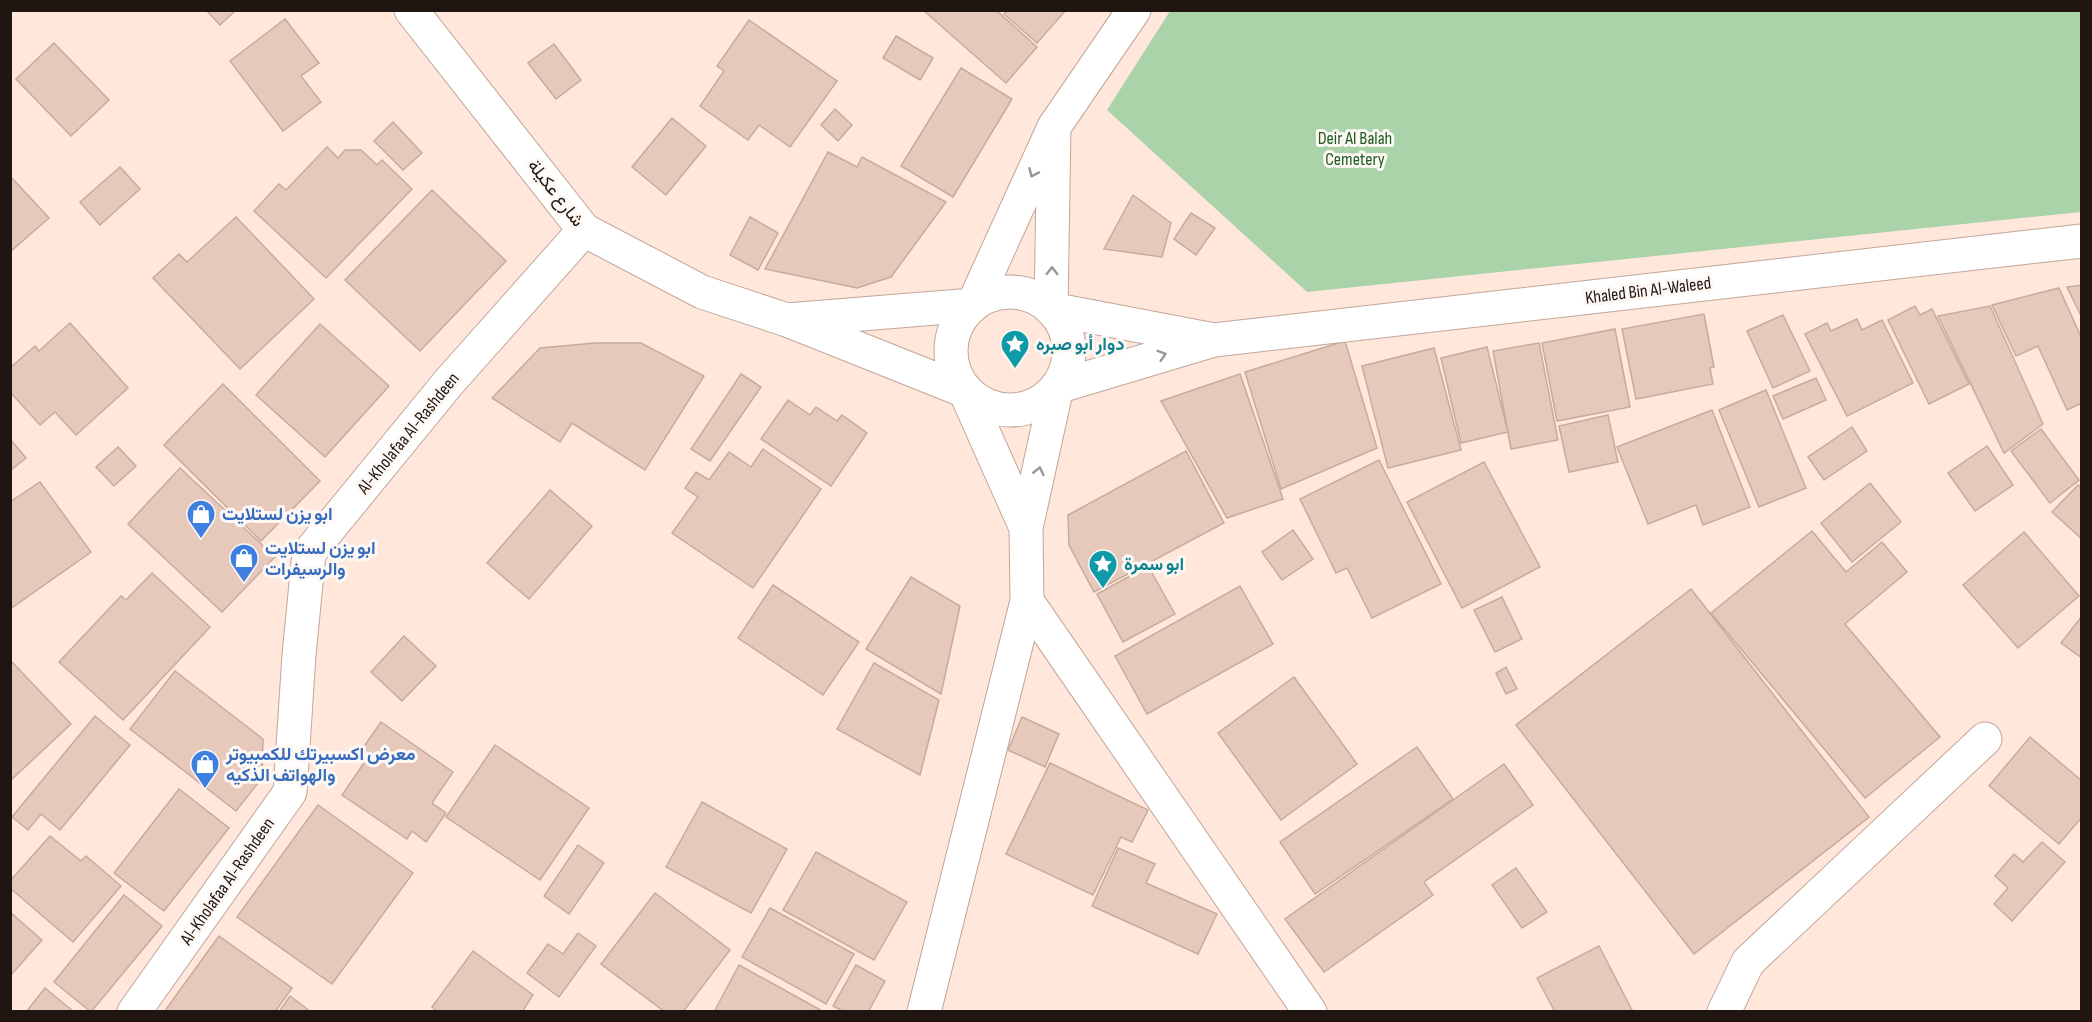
<svg xmlns="http://www.w3.org/2000/svg" width="2092" height="1022" font-family="'Sofia Sans Condensed',Vazirmatn,sans-serif">
<style>
.green{fill:#abd3aa}
.building{fill:#e6c9ba;stroke:#c7ab9c;stroke-width:1.5}
.lines{fill:none;stroke-linecap:round;stroke-linejoin:round}
.minor-casing{stroke:#c2a698;stroke-width:35}
.minor{stroke:#fff;stroke-width:33}
.oneway{stroke:#9b9694}
.labels{text-anchor:middle;stroke-width:6;stroke-linejoin:round;paint-order:stroke}
.park-label{font-size:18px;fill:#1b5b1f;stroke:#fef8f5}
.street-label{font-size:18px;fill:#201611;stroke:#fef8f5}
.culture-label{font-size:18px;font-weight:bold;fill:#0d838f;stroke:#fef8f5;text-anchor:start}
.shop-label{font-size:18px;font-weight:bold;fill:#366cbe;stroke:#fef8f5;text-anchor:start}
</style>
<rect width="100%" height="100%" fill="#ffe7db"/>
<!-- green -->
<path class="green" d="M1170,11H2081V212L1307,292L1107,110Z"/>
<!-- building -->
<g class="building">
<path d="M206,10H236L220,25Z"/>
<path d="M923,10H996L1037,47L1006,83Z"/>
<path d="M1008,10H1066L1037,43L1004,14Z"/>
<path d="M285,19L319,63L301,76L321,102L283,131L230,61Z"/>
<path d="M749,20L837,81L790,147L759,125L748,140L700,106L724,71L717,66Z"/>
<path d="M896,36L933,58L920,80L883,58Z"/>
<path d="M54,43L109,100L71,136L16,79Z"/>
<path d="M554,44L581,80L556,99L528,63Z"/>
<path d="M961,68L1012,99L953,197L901,166Z"/>
<path d="M835,109L852,125L838,141L821,125Z"/>
<path d="M672,118L706,146L666,195L632,167Z"/>
<path d="M393,122L422,153L403,170L374,141Z"/>
<path d="M327,147L338,158L345,150H361L377,165L382,160L412,189L326,278L254,211L279,184L286,190Z"/>
<path d="M828,152L857,167L862,157L946,202L891,277L857,288L765,269Z"/>
<path d="M120,167L140,189L100,225L80,202Z"/>
<path d="M10,176L49,218L10,252Z"/>
<path d="M432,190L506,261L420,351L345,280Z"/>
<path d="M1133,195L1171,223L1162,257L1104,249Z"/>
<path d="M1191,213L1215,228L1196,255L1174,239Z"/>
<path d="M236,217L314,299L240,369L153,278L179,254L187,262Z"/>
<path d="M750,217L778,233L758,270L730,255Z"/>
<path d="M2082,285V318L2067,287Z"/>
<path d="M2059,288L2082,339V403L2067,410L2038,346L2016,356L1992,305Z"/>
<path d="M1915,306L1920,315L1932,309L1969,384L1929,404L1888,320Z"/>
<path d="M1990,306L2043,424L2004,453L1938,316Z"/>
<path d="M1704,314L1714,367L1710,368L1713,384L1636,399L1622,329Z"/>
<path d="M1783,315L1810,371L1773,388L1747,331Z"/>
<path d="M1857,319L1862,330L1882,320L1913,383L1847,416L1805,334L1827,323L1831,331Z"/>
<path d="M70,323L128,388L76,435L55,412L40,425L10,392V368L35,346L39,351Z"/>
<path d="M320,324L389,386L325,457L256,395Z"/>
<path d="M1615,329L1630,407L1557,421L1542,343Z"/>
<path d="M1345,341L1377,448L1281,489L1245,372Z"/>
<path d="M595,343H641L704,376L645,470L572,423L560,442L492,398L540,348Z"/>
<path d="M1539,343L1558,440L1511,449L1493,351Z"/>
<path d="M1487,347L1508,432L1461,443L1441,358Z"/>
<path d="M1434,348L1461,450L1388,468L1362,366Z"/>
<path d="M741,374L761,387L710,461L691,449Z"/>
<path d="M1240,374L1283,499L1227,518L1161,401Z"/>
<path d="M1816,378L1826,400L1783,419L1773,396Z"/>
<path d="M223,384L320,481L261,541L164,445Z"/>
<path d="M1766,390L1806,488L1759,507L1719,410Z"/>
<path d="M788,400L810,415L816,407L837,421L842,415L867,433L831,486L761,439Z"/>
<path d="M1712,410L1750,507L1703,525L1696,505L1648,524L1617,447Z"/>
<path d="M1608,415L1618,462L1569,472L1559,426Z"/>
<path d="M1852,427L1867,451L1824,480L1808,457Z"/>
<path d="M2041,429L2079,480L2050,503L2011,451Z"/>
<path d="M10,439L26,458L10,471Z"/>
<path d="M1987,446L2013,485L1975,511L1948,473Z"/>
<path d="M118,447L136,466L114,486L96,467Z"/>
<path d="M763,449L821,489L753,588L672,533L698,497L685,488L696,472L709,480L729,452L751,467Z"/>
<path d="M1186,451L1224,523L1094,592L1069,545L1068,515Z"/>
<path d="M1379,460L1441,584L1372,618L1347,568L1336,573L1300,499Z"/>
<path d="M1484,462L1540,567L1462,608L1407,502Z"/>
<path d="M180,468L275,557L222,612L128,524Z"/>
<path d="M40,482L91,552L10,609V502Z"/>
<path d="M1870,483L1901,522L1852,562L1821,523Z"/>
<path d="M2078,485L2082,488V539L2052,512Z"/>
<path d="M550,490L592,526L529,599L487,563Z"/>
<path d="M1293,530L1313,559L1282,580L1262,552Z"/>
<path d="M1812,531L1846,572L1882,542L1907,572L1845,624L1940,737L1865,798L1711,613Z"/>
<path d="M2024,532L2079,596L2018,648L1963,585Z"/>
<path d="M1148,566L1175,614L1123,642L1097,594Z"/>
<path d="M152,573L210,627L123,720L59,662L121,596L126,600Z"/>
<path d="M911,577L960,606L941,694L866,649Z"/>
<path d="M773,585L859,642L823,695L738,638Z"/>
<path d="M1240,586L1273,644L1147,714L1115,656Z"/>
<path d="M1691,589L1869,817L1694,954L1516,725Z"/>
<path d="M1502,597L1522,639L1495,652L1474,610Z"/>
<path d="M2082,616V658L2061,643Z"/>
<path d="M404,636L436,666L402,701L371,672Z"/>
<path d="M10,660L71,724L10,781Z"/>
<path d="M874,663L939,700L920,775L837,729Z"/>
<path d="M1506,667L1517,689L1506,694L1496,673Z"/>
<path d="M175,671L263,739L262,778L236,811L130,729Z"/>
<path d="M1294,677L1357,764L1281,820L1218,733Z"/>
<path d="M95,716L130,745L60,830L41,814L28,830L12,817Z"/>
<path d="M1022,717L1059,734L1045,767L1008,750Z"/>
<path d="M381,722L453,772L432,803L446,813L426,842L412,831L407,839L342,795L368,757L360,752Z"/>
<path d="M2030,737L2082,781V817L2059,844L1989,786Z"/>
<path d="M495,745L589,808L540,880L446,817Z"/>
<path d="M1417,747L1453,799L1315,894L1280,842Z"/>
<path d="M1050,763L1148,810L1132,842L1121,837L1093,895L1006,854Z"/>
<path d="M1504,764L1533,805L1424,882L1433,895L1324,972L1285,919Z"/>
<path d="M179,789L229,828L164,911L114,873Z"/>
<path d="M702,802L787,849L751,913L666,867Z"/>
<path d="M318,805L413,873L332,984L237,917Z"/>
<path d="M50,836L81,861L86,856L121,886L73,942L10,888V881Z"/>
<path d="M2042,842L2065,862L2012,921L1994,904L2008,888L1995,876L2014,854L2023,862Z"/>
<path d="M578,845L604,863L569,914L544,896Z"/>
<path d="M1118,848L1155,864L1146,883L1217,914L1198,954L1092,906Z"/>
<path d="M816,852L907,902L874,960L783,910Z"/>
<path d="M1516,868L1547,912L1522,928L1492,885Z"/>
<path d="M655,893L730,950L683,1012H665L601,964Z"/>
<path d="M124,895L162,926L91,1012L54,982Z"/>
<path d="M770,908L854,954L826,1004L742,957Z"/>
<path d="M10,912L42,940L10,976Z"/>
<path d="M578,933L596,946L559,997L527,973L548,944L563,954Z"/>
<path d="M219,936L292,988L275,1012H164Z"/>
<path d="M1599,946L1633,1012H1555L1537,978Z"/>
<path d="M473,951L533,995L522,1012H438L432,1007Z"/>
<path d="M739,965L824,1012H714Z"/>
<path d="M856,965L885,981L868,1012H844L833,1006Z"/>
<path d="M45,988L74,1012H26Z"/>
<path d="M290,996L311,1012H279Z"/>
</g>
<g class="lines">
<!-- minor casing -->
<g class="minor-casing">
<g id="minor">
<path d="M411,10L584,230L702,292L787,320"/>
<path d="M1054,127L1134,10"/>
<circle cx="1010" cy="351" r="59"/>
<path d="M1214,340L2082,241"/>
<path d="M1027,601L1310,1012"/>
<path d="M134,1012L290,792L299,655L309,553L449,382L584,230"/>
<path d="M924,1012L1027,601L1026,528L1057,387L1214,340L1051,309L1054,127L973,305L787,320L965,391L1026,528"/>
<path d="M1724,1012L1748,962L1985,739"/>
</g>
</g>
<!-- minor -->
<use href="#minor" class="minor"/>
</g>
<!-- one-way arrows -->
<defs><path id="oneway-chevron" d="M-2-3.5L2.5 0L-2 3.5" fill="none" stroke-width="1.6" stroke-linecap="round" stroke-linejoin="round" transform="scale(1.5)"/></defs>
<g class="oneway">
<use href="#oneway-chevron" transform="translate(1033 173) rotate(114)"/>
<use href="#oneway-chevron" transform="translate(1052 271) rotate(-89)"/>
<use href="#oneway-chevron" transform="translate(1162 355) rotate(-17)"/>
<use href="#oneway-chevron" transform="translate(1039 471) rotate(-77)"/>
</g>
<!-- icons -->
<defs>
<g id="sight-pin" transform="scale(1.5)"><path d="M0 17L-7.5 6A9.5 9.5 0 1 1 7.5 6Z" fill="#0f9aa8" stroke="#fef8f5"/><path d="M0-6L1.8-2.2L6-1.7L2.9 1.2L3.7 5.4L0 3.3L-3.7 5.4L-2.9 1.2L-6-1.7L-1.8-2.2Z" fill="#fff"/></g>
<g id="shop-pin" transform="scale(1.5)"><path d="M0 17L-7.5 6A9.5 9.5 0 1 1 7.5 6Z" fill="#3f7fe0" stroke="#fef8f5"/><path d="M-5-2.5h2.3a2.7 3.5 0 0 1 5.4 0H5L5.5 6h-11ZM-1.5-2.5h3a1.5 2.3 0 0 0-3 0Z" fill="#fff"/></g>
</defs>
<g fill-rule="evenodd">
<use href="#sight-pin" x="1015" y="344"/>
<use href="#shop-pin" x="201" y="514"/>
<use href="#shop-pin" x="244" y="558"/>
<use href="#sight-pin" x="1103" y="564"/>
<use href="#shop-pin" x="205" y="764"/>
</g>
<g class="labels">
<!-- park labels -->
<g class="park-label">
<text x="1355" y="144">Deir Al Balah<tspan x="1355" dy="21">Cemetery</tspan></text>
</g>
<!-- street labels -->
<g class="street-label">
<text transform="translate(556 193) rotate(52)" y="6">شارع عكيلة</text>
<text transform="translate(1648 290) rotate(-7)" y="6">Khaled Bin Al-Waleed</text>
<text transform="translate(408 433) rotate(-51)" y="6">Al-Kholafaa Al-Rashdeen</text>
<text transform="translate(227 881) rotate(-55)" y="6">Al-Kholafaa Al-Rashdeen</text>
</g>
<!-- culture labels -->
<g class="culture-label">
<text x="1036" y="350">دوار أبو صبره</text>
<text x="1124" y="570">ابو سمرة</text>
</g>
<!-- shop labels -->
<g class="shop-label">
<text x="222" y="520">ابو يزن لستلايت</text>
<text x="265" y="554">ابو يزن لستلايت<tspan x="265" dy="21">والرسيفرات</tspan></text>
<text x="226" y="760">معرض اكسبيرتك للكمبيوتر<tspan x="226" dy="21">والهواتف الذكيه</tspan></text>
</g>
</g>
<!-- border -->
<rect width="2092" height="1022" fill="none" stroke="#201611" stroke-width="24"/>
</svg>
